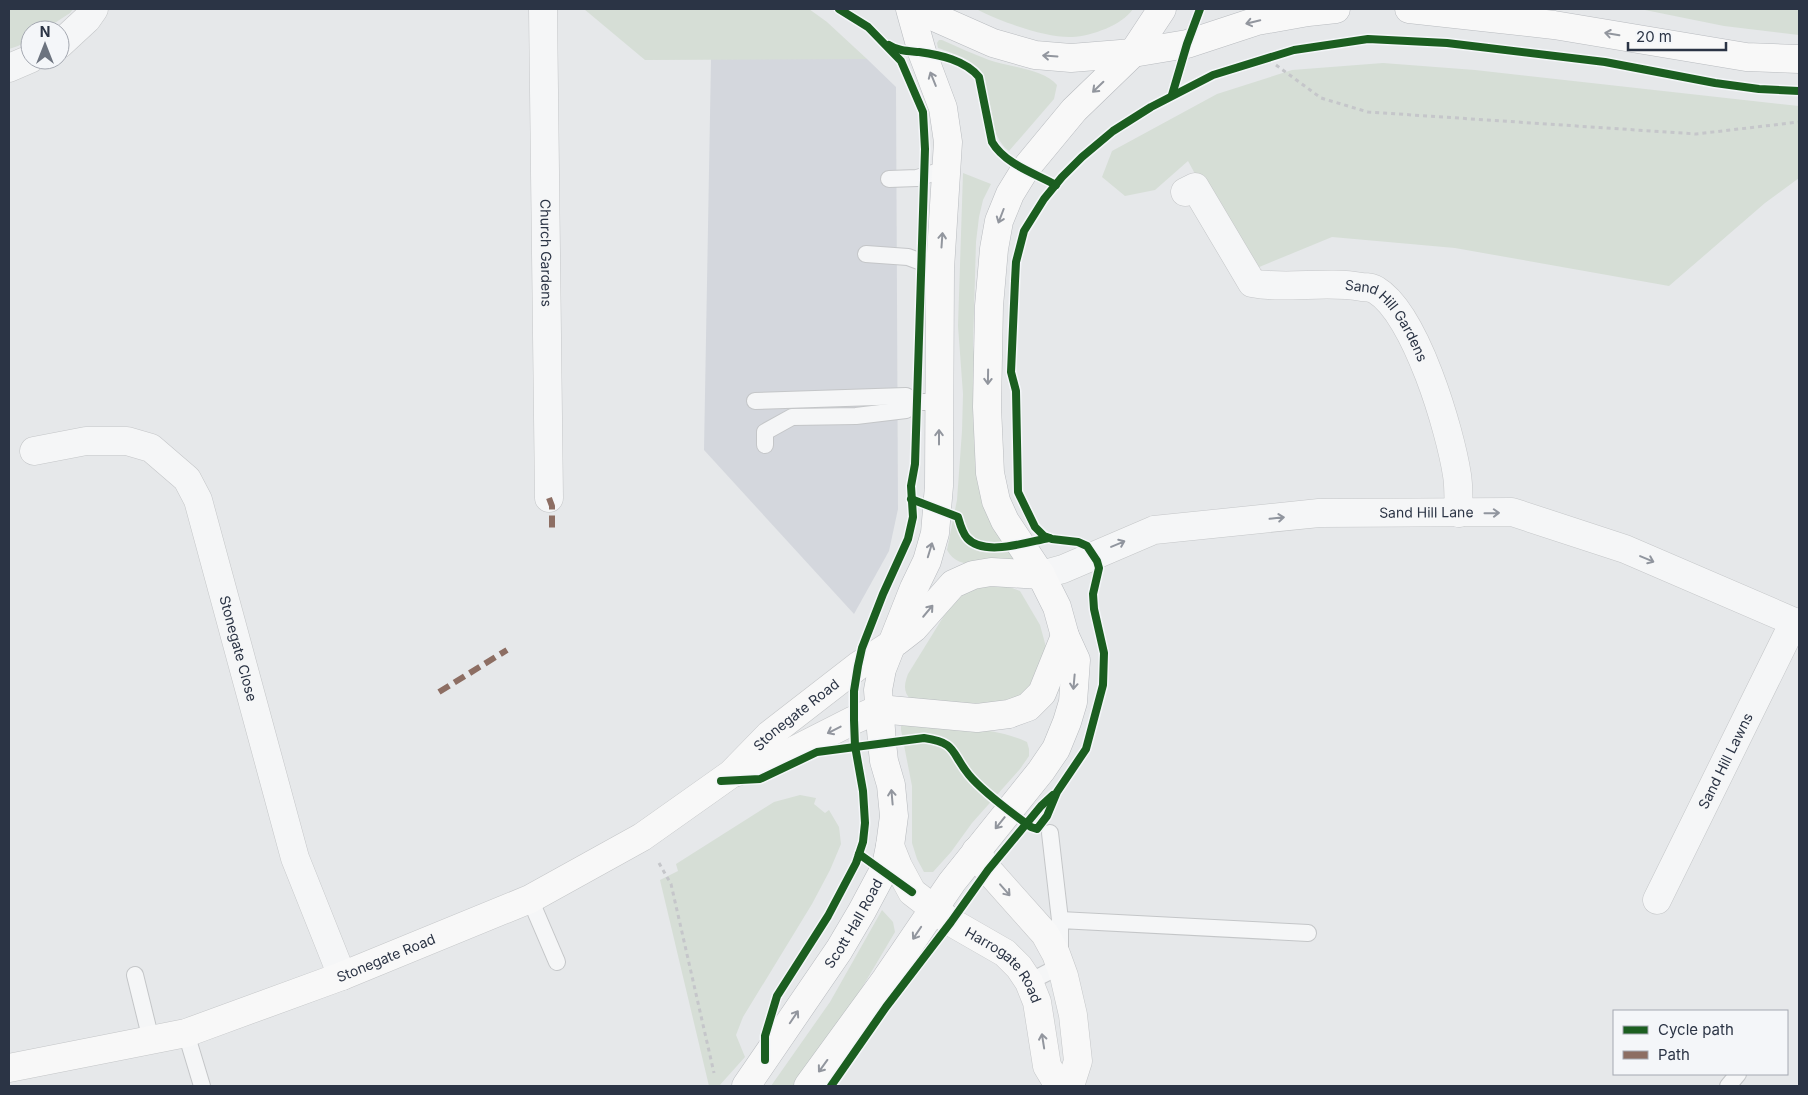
<svg xmlns="http://www.w3.org/2000/svg" width="1808" height="1095" font-family="Inter,sans-serif">
<style>
.built{fill:#d4d7dd}
.green{fill:#d6ded6}
.lines{fill:none;stroke-linecap:round;stroke-linejoin:round}
.lane-casing{stroke:#c4c6c8;stroke-width:18}
.street-casing{stroke:#c4c6c8;stroke-width:29}
.secondary-casing{stroke:#c4c6c8;stroke-width:29}
.highway-casing{stroke:#b8bbbf;stroke-width:29}
.path{stroke:#c5c6ca;stroke-width:3;stroke-dasharray:4 4;stroke-linecap:butt}
.lane{stroke:#f5f6f7;stroke-width:16}
.street{stroke:#f5f6f7;stroke-width:28}
.secondary{stroke:#f8f8f8;stroke-width:28}
.highway{stroke:#f8f8f8;stroke-width:28}
.quiet{stroke:#8d6e63;stroke-width:6;stroke-dasharray:12 6;stroke-linecap:butt}
.cycleway-casing{stroke:#f4f6f9;stroke-width:11}
.cycleway{stroke:#1b5e20;stroke-width:8}
.oneway{stroke:#92969e}
.oneway2{stroke:#90959e}
.labels{text-anchor:middle;stroke-width:4;stroke-linejoin:round;paint-order:stroke}
.street-label{font-size:14px;fill:#2b3445;stroke:#f4f6f9}
</style>
<rect width="100%" height="100%" fill="#e6e8ea"/>
<!-- built -->
<path class="built" d="M711,59H867L896,87L898,509L889,551L854,614L704,450Z"/>
<!-- green -->
<g class="green">
<path d="M9,9H73L70,13L44,30H30V39L18,46L9,49Z"/>
<path d="M584,9H809L827,22L867,59L645,60Z"/>
<path d="M976,9H1133C1122,25 1092,36 1072,37C1045,38 999,21 976,9Z"/>
<path d="M1640,9H1799V35L1724,26Z"/>
<path d="M939,40H942C958,47 973,54 989,60C1009,67 1044,69 1057,85L1054,99L1009,151C990,138 987,95 983,74C973,59 955,54 938,48L937,43Z"/>
<path d="M1383,63L1475,70L1799,106V178L1765,203L1669,286L1455,248L1332,237L1252,270L1225,229L1188,161L1155,190L1125,196L1102,177L1112,151L1217,94L1292,70Z"/>
<path d="M963,173L991,184L983,200L979,217L976,242L973,346L981,412L1014,558L1013,560C992,562 959,573 947,550L957,500L962,431L963,394L958,326Z"/>
<path d="M990,585L1007,586L1020,591L1040,625L1046,647L1028,695L995,708L911,700C903,692 904,685 908,674L945,614L965,592Z"/>
<path d="M904,724C944,727 990,725 1027,742L1029,749V756L1020,769L972,823L951,852L933,872H924L917,859L912,843V786L901,730V726Z"/>
<path d="M800,795L816,798L814,804L825,813L829,810L839,827L841,844L830,870L812,904L743,1017L736,1035L745,1057L719,1086H709L660,880L678,871L676,864L774,802Z"/>
<path d="M882,910L893,922L895,932L847,1013L795,1086H771L830,1002Z"/>
</g>
<g class="lines">
<!-- lane casing -->
<g class="lane-casing">
<g id="lane">
<path d="M889,179L917,178L946,169"/>
<path d="M866,254L908,257L940,269"/>
<path d="M755,401L906,396L917,402H940"/>
<path d="M765,445V432L792,417L856,416L906,410L917,402"/>
<path d="M1050,833L1060,920"/>
<path d="M530,899L557,962"/>
<path d="M135,975L151,1040"/>
<path d="M1029,982L1060,966V920L1308,933"/>
<path d="M186,1033L202,1086"/>
<path d="M1728,1086L1738,1074"/>
</g>
</g>
<!-- street casing -->
<g class="street-casing">
<g id="street">
<path id="s1" d="M543,9L549,498"/>
<path d="M60,44L87,19L94,9"/>
<path d="M9,68L30,59"/>
<path id="s2" d="M1185,192L1195,187L1252,283C1288,290 1325,280 1362,287C1366,287 1373,288 1376,290C1416,314 1450,430 1457,475C1459,487 1458,500 1459,513"/>
<path id="s3" d="M34,451L86,441H127L151,448L187,479L198,500L295,858L342,976"/>
<path id="s4" d="M1041,575L1063,569L1154,530L1319,513L1512,512L1625,549L1799,624"/>
<path id="s5" d="M1657,900L1794,622"/>
</g>
</g>
<!-- secondary casing -->
<g class="secondary-casing">
<g id="secondary">
<path d="M737,772L785,755L854,720L879,709"/>
<path id="s6" d="M890,846L898,866L912,892L951,922L1005,953L1019,967L1029,982L1037,1002L1047,1066L1059,1086"/>
<path d="M976,851L988,870L1045,934L1056,954L1064,976L1073,1015L1078,1061L1070,1086"/>
<path id="s7" d="M9,1068L186,1033L342,976L530,899L642,837L731,774L769,735L858,666L892,644"/>
</g>
</g>
<!-- highway casing -->
<g class="highway-casing">
<g id="highway">
<path d="M916,9L993,43L1035,55L1071,58L1133,53L1187,44L1257,21L1308,12L1336,9"/>
<path d="M1409,9L1554,25L1746,57L1799,59"/>
<path d="M896,642L914,628L953,584L973,575L991,572L1041,575"/>
<path d="M879,709L977,718L1009,714L1028,707L1042,693L1065,636"/>
<path id="s8" d="M746,1086L839,950L862,911L886,866L890,846L894,816L891,785L884,761L882,743L878,690L882,669L914,588L927,561L935,533L939,486L940,269L948,142L943,108L922,52L910,9"/>
<path d="M808,1086L886,979L952,882L1041,771L1056,749L1067,722L1073,702L1076,660L1065,636L1057,607L1041,575L1005,521L996,501L990,473L987,407L989,306L994,249L999,221L1010,194L1026,168L1074,110L1133,53L1162,9"/>
</g>
</g>
<!-- path -->
<g class="path">
<path d="M1276,65L1321,98L1368,112L1696,134L1799,122"/>
<path d="M659,863L671,884L714,1073"/>
</g>
<!-- lane -->
<use href="#lane" class="lane"/>
<!-- street -->
<use href="#street" class="street"/>
<!-- secondary -->
<use href="#secondary" class="secondary"/>
<!-- highway -->
<use href="#highway" class="highway"/>
<!-- quiet -->
<g class="quiet">
<path d="M549,498L552,506V531"/>
<path d="M439,692L507,650"/>
</g>
<!-- cycleway casing -->
<g class="cycleway-casing">
<g id="cycleway">
<path d="M889,45C898,51 908,51 919,52C940,55 965,60 979,77L992,142C1005,164 1034,173 1056,185"/>
<path d="M1172,95L1187,44L1200,9"/>
<path d="M911,499L958,517C960,524 962,532 967,538C984,557 1027,542 1049,538"/>
<path d="M721,781L760,779L817,752L924,738C958,743 950,752 969,775C983,792 1013,814 1031,827L1037,829L1047,816L1057,792L1086,749L1103,685L1104,653L1094,609L1093,594L1099,568L1097,561L1087,546L1078,542L1052,539L1044,536L1035,527L1018,492L1016,391L1011,372L1015,281L1016,262L1024,231L1044,199L1062,177L1082,157L1113,131L1151,107L1213,75L1294,50L1368,39L1447,43L1605,62L1715,83L1759,89L1799,91"/>
<path d="M859,854L912,892"/>
<path d="M765,1060V1036L777,996L828,916L856,863L863,842L865,823L863,791L855,746L854,720V691L858,666L862,648L883,594L908,539L913,517L911,486L915,464L925,149L923,112L901,61L868,27L839,9"/>
<path d="M831,1086L886,1007L951,922L988,870L1041,806L1053,795"/>
</g>
</g>
<!-- cycleway -->
<use href="#cycleway" class="cycleway"/>
</g>
<!-- one-way arrows -->
<defs><path id="oneway-shaft" d="M-6 0H5M1.5-3L5.5 0L1.5 3" fill="none" stroke-width="1.6" stroke-linecap="round" stroke-linejoin="round" transform="scale(1.25)"/></defs>
<g class="oneway">
<use href="#oneway-shaft" transform="translate(1253 22) rotate(166)"/>
<use href="#oneway-shaft" transform="translate(1612 34) rotate(-171)"/>
<use href="#oneway-shaft" transform="translate(1050 56) rotate(-176)"/>
<use href="#oneway-shaft" transform="translate(933 79) rotate(-112)"/>
<use href="#oneway-shaft" transform="translate(1098 87) rotate(136)"/>
<use href="#oneway-shaft" transform="translate(1001 216) rotate(111)"/>
<use href="#oneway-shaft" transform="translate(942 240) rotate(-86)"/>
<use href="#oneway-shaft" transform="translate(988 377) rotate(91)"/>
<use href="#oneway-shaft" transform="translate(939 437) rotate(-90)"/>
<use href="#oneway-shaft" transform="translate(930 550) rotate(-73)"/>
<use href="#oneway-shaft" transform="translate(928 611) rotate(-50)"/>
<use href="#oneway-shaft" transform="translate(1074 682) rotate(95)"/>
<use href="#oneway-shaft" transform="translate(834 730) rotate(153)"/>
<use href="#oneway-shaft" transform="translate(892 797) rotate(-95)"/>
<use href="#oneway-shaft" transform="translate(1000 823) rotate(129)"/>
<use href="#oneway-shaft" transform="translate(1005 890) rotate(49)"/>
<use href="#oneway-shaft" transform="translate(917 933) rotate(124)"/>
<use href="#oneway-shaft" transform="translate(794 1017) rotate(-56)"/>
<use href="#oneway-shaft" transform="translate(1043 1041) rotate(-99)"/>
<use href="#oneway-shaft" transform="translate(823 1066) rotate(126)"/>
</g>
<g class="oneway2">
<use href="#oneway-shaft" transform="translate(1492 513) rotate(-1)"/>
<use href="#oneway-shaft" transform="translate(1277 518) rotate(-6)"/>
<use href="#oneway-shaft" transform="translate(1118 544) rotate(-23)"/>
<use href="#oneway-shaft" transform="translate(1647 559) rotate(23)"/>
</g>
<g class="labels">
<!-- street labels -->
<g class="street-label">
<text dy="5" stroke="none"><textPath href="#s1" startOffset="244">Church Gardens</textPath></text>
<text dy="5" stroke="none"><textPath href="#s2" startOffset="275">Sand Hill Gardens</textPath></text>
<text dy="5" stroke="none"><textPath href="#s4" startOffset="395">Sand Hill Lane</textPath></text>
<text dy="5" stroke="none"><textPath href="#s3" startOffset="344">Stonegate Close</textPath></text>
<text dy="5" stroke="none"><textPath href="#s7" startOffset="875">Stonegate Road</textPath></text>
<text dy="5" stroke="none"><textPath href="#s5" startOffset="155">Sand Hill Lawns</textPath></text>
<text dy="5" stroke="none"><textPath href="#s8" startOffset="195">Scott Hall Road</textPath></text>
<text dy="5" stroke="none"><textPath href="#s7" startOffset="394">Stonegate Road</textPath></text>
<text dy="5" stroke="none"><textPath href="#s6" startOffset="170">Harrogate Road</textPath></text>
</g>
</g>
<!-- border -->
<rect width="1808" height="1095" fill="none" stroke="#2b3445" stroke-width="20"/>
<!-- legend -->
<rect x="1613" y="1010" width="175" height="65" fill="#f4f6f9" stroke="#a4a8b1"/>
<rect x="1623" y="1026" width="25" height="8" fill="#1b5e20" stroke="#a4a8b1"/>
<text x="1658" y="1035" font-size="15" fill="#2b3445">Cycle path</text>
<rect x="1623" y="1051" width="25" height="8" fill="#8d6e63" stroke="#a4a8b1"/>
<text x="1658" y="1060" font-size="15" fill="#2b3445">Path</text>
<!-- north arrow -->
<g transform="translate(45 45)"><circle r="24" fill="#f4f6f9" stroke="#a4a8b1"/>
<path d="M0-4L9 19L0 12L-9 19Z" fill="#6c737f"/>
<text y="-8" font-size="14" font-weight="bold" text-anchor="middle" fill="#2b3445">N</text>
</g>
<!-- scale -->
<path d="M1628 42v8h98v-8" fill="none" stroke="#2b3445" stroke-width="2.5"/>
<text x="1636" y="42" font-size="15" fill="#2b3445" stroke="#f4f6f9" stroke-width="4" paint-order="stroke">20 m</text>
</svg>
